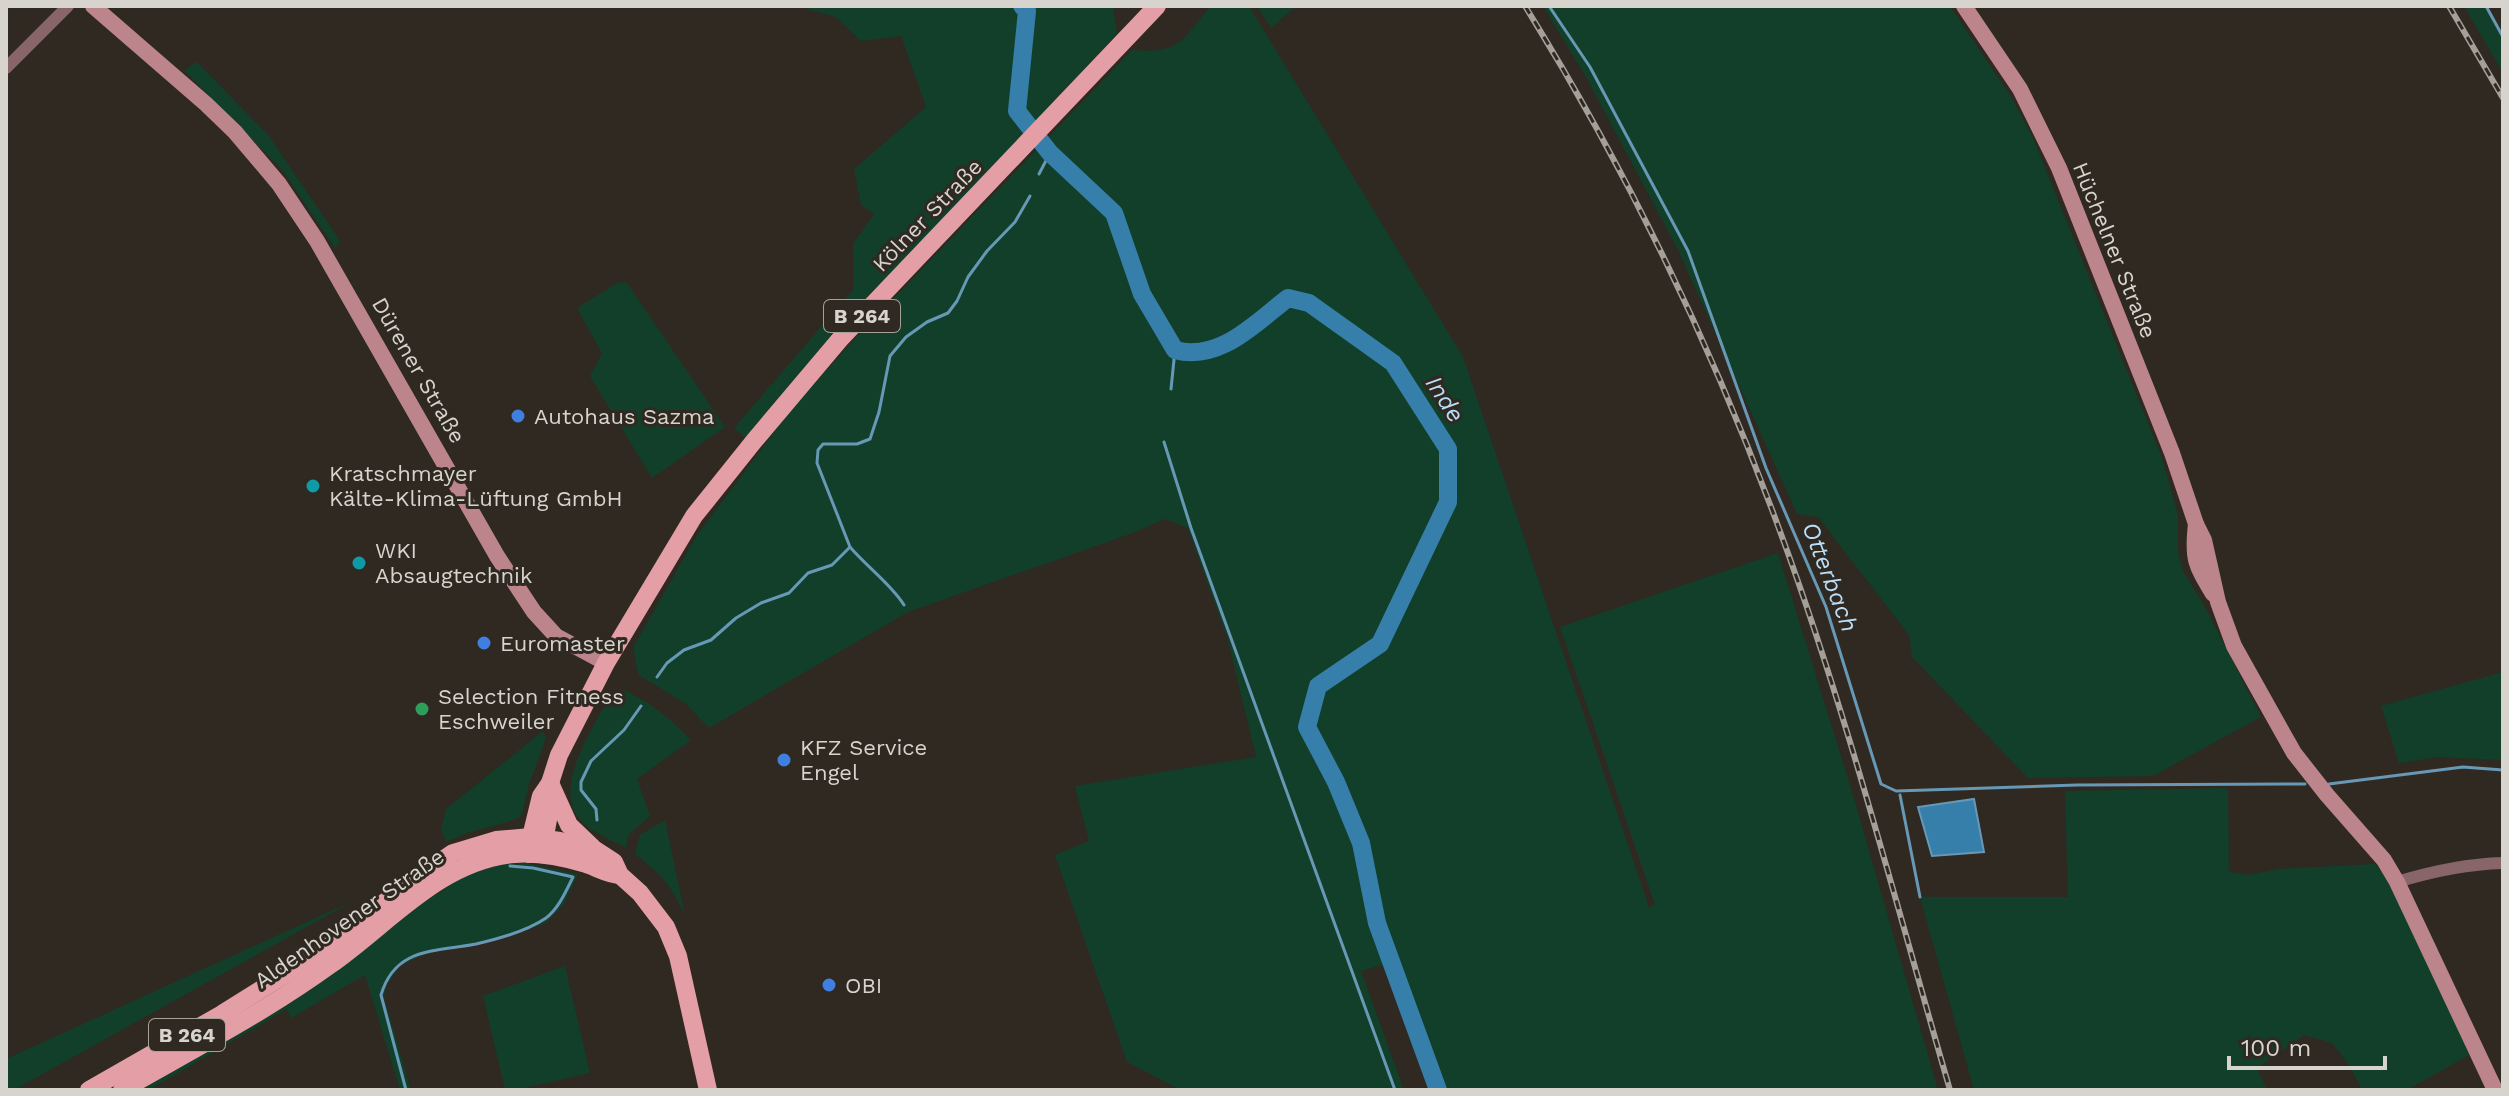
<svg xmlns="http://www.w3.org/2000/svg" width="2509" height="1096" font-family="'Work Sans',sans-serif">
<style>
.green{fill:#123f2a}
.water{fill:#377fab;stroke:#6798b6;stroke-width:2}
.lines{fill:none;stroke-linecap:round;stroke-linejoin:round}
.stream{stroke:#6798b6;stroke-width:3}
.river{stroke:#377fab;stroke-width:18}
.street{stroke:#876568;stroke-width:12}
.secondary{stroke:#bb858b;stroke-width:16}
.primary{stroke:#e39ea6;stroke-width:18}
.rail-casing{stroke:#a4a099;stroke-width:6}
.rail{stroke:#2f2921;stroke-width:3;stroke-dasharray:9;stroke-linecap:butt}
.shop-dot{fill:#3f7fe0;stroke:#2f2921;stroke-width:3}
.culture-dot{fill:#0f9aa8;stroke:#2f2921;stroke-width:3}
.leisure-dot{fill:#2e9e5b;stroke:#2f2921;stroke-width:3}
.labels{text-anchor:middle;stroke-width:6;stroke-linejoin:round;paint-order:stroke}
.shield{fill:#2f2921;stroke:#a5a19a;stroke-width:2}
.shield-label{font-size:20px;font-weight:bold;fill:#d7d4ce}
.street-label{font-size:22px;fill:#d7d4ce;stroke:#2f2921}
.poi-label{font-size:22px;fill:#d7d4ce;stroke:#2f2921;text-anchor:start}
.water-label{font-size:24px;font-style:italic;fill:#badef7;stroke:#2f2921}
</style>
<rect width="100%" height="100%" fill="#2f2921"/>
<!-- green -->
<g class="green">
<path d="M797,6H1113L1117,34L836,333L745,438L734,428L853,290V244L874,214L861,205L854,169L926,107L901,36L861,41L836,17Z"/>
<path d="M1211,6H1249L1463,357L1649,907L1655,905L1560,627L1778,553L1853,795L1938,1090H1447L1399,960L1361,971L1404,1090H1181L1127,1062L1055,855L1089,841L1075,786L1256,757L1228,640L1188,528L1165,519L1130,534L908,612L709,728L686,704L639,675L635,661L634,646L697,535L790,411L850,344L1132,50C1181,54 1181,40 1211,6Z"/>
<path d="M1257,6H1296L1271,28Z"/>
<path d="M1543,6H1950L2011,97L2033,138L2162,458L2178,515V552L2183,571L2206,609L2261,717L2153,776L2028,778L1912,657L1909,635L1818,517L1797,514L1678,250L1586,77Z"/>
<path d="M2464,6H2487L2503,35V73Z"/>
<path d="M197,62L269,136L340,241L335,248L283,171L184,70Z"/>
<path d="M619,282L627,283L725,427L652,478L590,376L602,353L577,308Z"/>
<path d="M2503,672V760L2438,757L2399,763L2381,706Z"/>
<path d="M624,690C651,703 670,718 691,740L637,779L650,816L628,835L626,848C614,841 600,836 588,827C544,796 594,727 612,693Z"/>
<path d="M543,731L546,738L529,784L522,813L518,819L467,833L446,842L441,829L446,809Z"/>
<path d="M2228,788L2229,872L2249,875L2278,869L2376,864C2416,920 2441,992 2469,1055L2407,1090H2362L2349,1065L2332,1043L2304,1035L2257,1068L2267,1090H1974L1920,897H2068L2065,791Z"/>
<path d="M665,820L685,915C671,885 661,874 635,854L640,835Z"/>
<path d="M521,862L578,874L564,904L546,923L505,938L425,954L400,966L386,986L384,998L411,1090H400L365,975L291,1018L287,1009L149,1090H138L464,876L501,864Z"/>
<path d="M355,900L14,1090H6V1059Z"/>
<path d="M565,966L590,1073L515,1090H505L483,996Z"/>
</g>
<!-- water -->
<path class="water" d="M1974,799L1984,852L1932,856L1918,807Z"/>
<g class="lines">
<!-- stream -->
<g class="stream">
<path d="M1549,6L1590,67L1688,251L1766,468L1826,607L1881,784L1896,791L2077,785L2305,784"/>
<path d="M2486,6L2503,37"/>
<path d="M1039,174L1050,153"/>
<path d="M1171,389L1175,350"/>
<path d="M1164,442L1191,528L1395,1090"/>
<path d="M850,547C866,566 892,585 904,605"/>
<path d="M657,677L667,663L684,650L711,640L736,618L761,603L789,593L808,573L832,565L850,547L817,463L818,450L823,444H857L870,439L879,412L890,356L906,337L927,322L948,313L957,301L968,277L987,251L1015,222L1030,196"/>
<path d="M2329,784L2463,767L2503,770"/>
<path d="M1900,795L1920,897"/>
<path d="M597,820L596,809L581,790V782L591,761L624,730L641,706"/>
<path d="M406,1090L381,995C395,947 435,952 476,944C498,939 527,931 546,918C559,908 566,891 573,877L533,868L510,866"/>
</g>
<!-- river -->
<path class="river" d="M1022,6L1027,11L1017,111L1050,153L1114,213L1142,294L1175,350C1220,362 1255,323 1288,298L1309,303L1393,363L1448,449V502L1380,644L1318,686L1307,727L1336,782L1361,843L1377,923L1438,1090"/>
<!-- street -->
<g class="street">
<path d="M6,68L68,6"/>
<path d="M2397,882C2433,871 2465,864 2503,863"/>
</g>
<!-- secondary -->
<g class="secondary">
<path d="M93,6L206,104L235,132L279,184L317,241L497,556L534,612L556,636L606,663"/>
<path d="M1964,6L2020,89L2059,168L2172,453L2196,524L2204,540L2218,602L2234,646L2294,753L2327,795L2384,860L2397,882L2495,1090"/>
<path d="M2196,524C2192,559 2195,564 2213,594"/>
</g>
<!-- primary -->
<g class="primary">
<path d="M550,783L569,825L592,847"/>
<path d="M543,847L551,803V790"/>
<path d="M529,854L531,837L541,796L550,783L559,755L606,663L694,516L754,441L841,338L1157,6"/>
<path d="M89,1090L222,1014L321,952L408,884L453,853L496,840L531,837L560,841L594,849L614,862L620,875L640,893L666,927L678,956L708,1090"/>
<path d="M122,1090C192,1050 265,1012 330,965C389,924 439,861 514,854C539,852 563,857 586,864C598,868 607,874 620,875"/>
</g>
<!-- rail casing -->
<g class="rail-casing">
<g id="rail">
<path d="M1525,6C1628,172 1714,350 1781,534C1848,716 1896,904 1950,1090"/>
<path d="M2449,6L2503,98"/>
</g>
</g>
<!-- rail -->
<use href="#rail" class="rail"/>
</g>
<!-- markers -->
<g class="shop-dot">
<circle cx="518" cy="416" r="8"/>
<circle cx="484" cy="643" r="8"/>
<circle cx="784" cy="760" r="8"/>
<circle cx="829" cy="985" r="8"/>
</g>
<g class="culture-dot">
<circle cx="313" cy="486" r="8"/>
<circle cx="359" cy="563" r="8"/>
</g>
<circle class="leisure-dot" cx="422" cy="709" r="8"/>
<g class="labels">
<!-- shield labels -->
<g class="shield">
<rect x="824" y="300" width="76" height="32" rx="6"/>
<rect x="149" y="1019" width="76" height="32" rx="6"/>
</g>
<g class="shield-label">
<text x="862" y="323">B 264</text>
<text x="187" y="1042">B 264</text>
</g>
<!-- street labels -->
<g class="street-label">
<text transform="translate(927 215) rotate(-46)" y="8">Kölner Straße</text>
<text transform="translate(2115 250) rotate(68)" y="8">Hüchelner Straße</text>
<text transform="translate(419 370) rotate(60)" y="8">Dürener Straße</text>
<text transform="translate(349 918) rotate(-35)" y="8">Aldenhovener Straße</text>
</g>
<!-- poi labels -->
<g class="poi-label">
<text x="534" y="424">Autohaus Sazma</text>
<text x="329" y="481">Kratschmayer<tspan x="329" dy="25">Kälte-Klima-Lüftung GmbH</tspan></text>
<text x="375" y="558">WKI<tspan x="375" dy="25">Absaugtechnik</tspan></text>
<text x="500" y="651">Euromaster</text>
<text x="438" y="704">Selection Fitness<tspan x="438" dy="25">Eschweiler</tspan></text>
<text x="800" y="755">KFZ Service<tspan x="800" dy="25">Engel</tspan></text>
<text x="845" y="993">OBI</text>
</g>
<!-- water labels -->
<g class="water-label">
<text transform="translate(1445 399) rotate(57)" y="8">Inde</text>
<text transform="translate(1830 577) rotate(69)" y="8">Otterbach</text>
</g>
</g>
<!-- border -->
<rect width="2509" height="1096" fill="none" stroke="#d7d4ce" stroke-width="16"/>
<!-- scale -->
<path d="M2229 1056v12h156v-12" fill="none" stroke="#d7d4ce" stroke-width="4"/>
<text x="2241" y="1056" font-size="24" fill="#d7d4ce" stroke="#2f2921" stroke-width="6" paint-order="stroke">100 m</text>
</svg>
